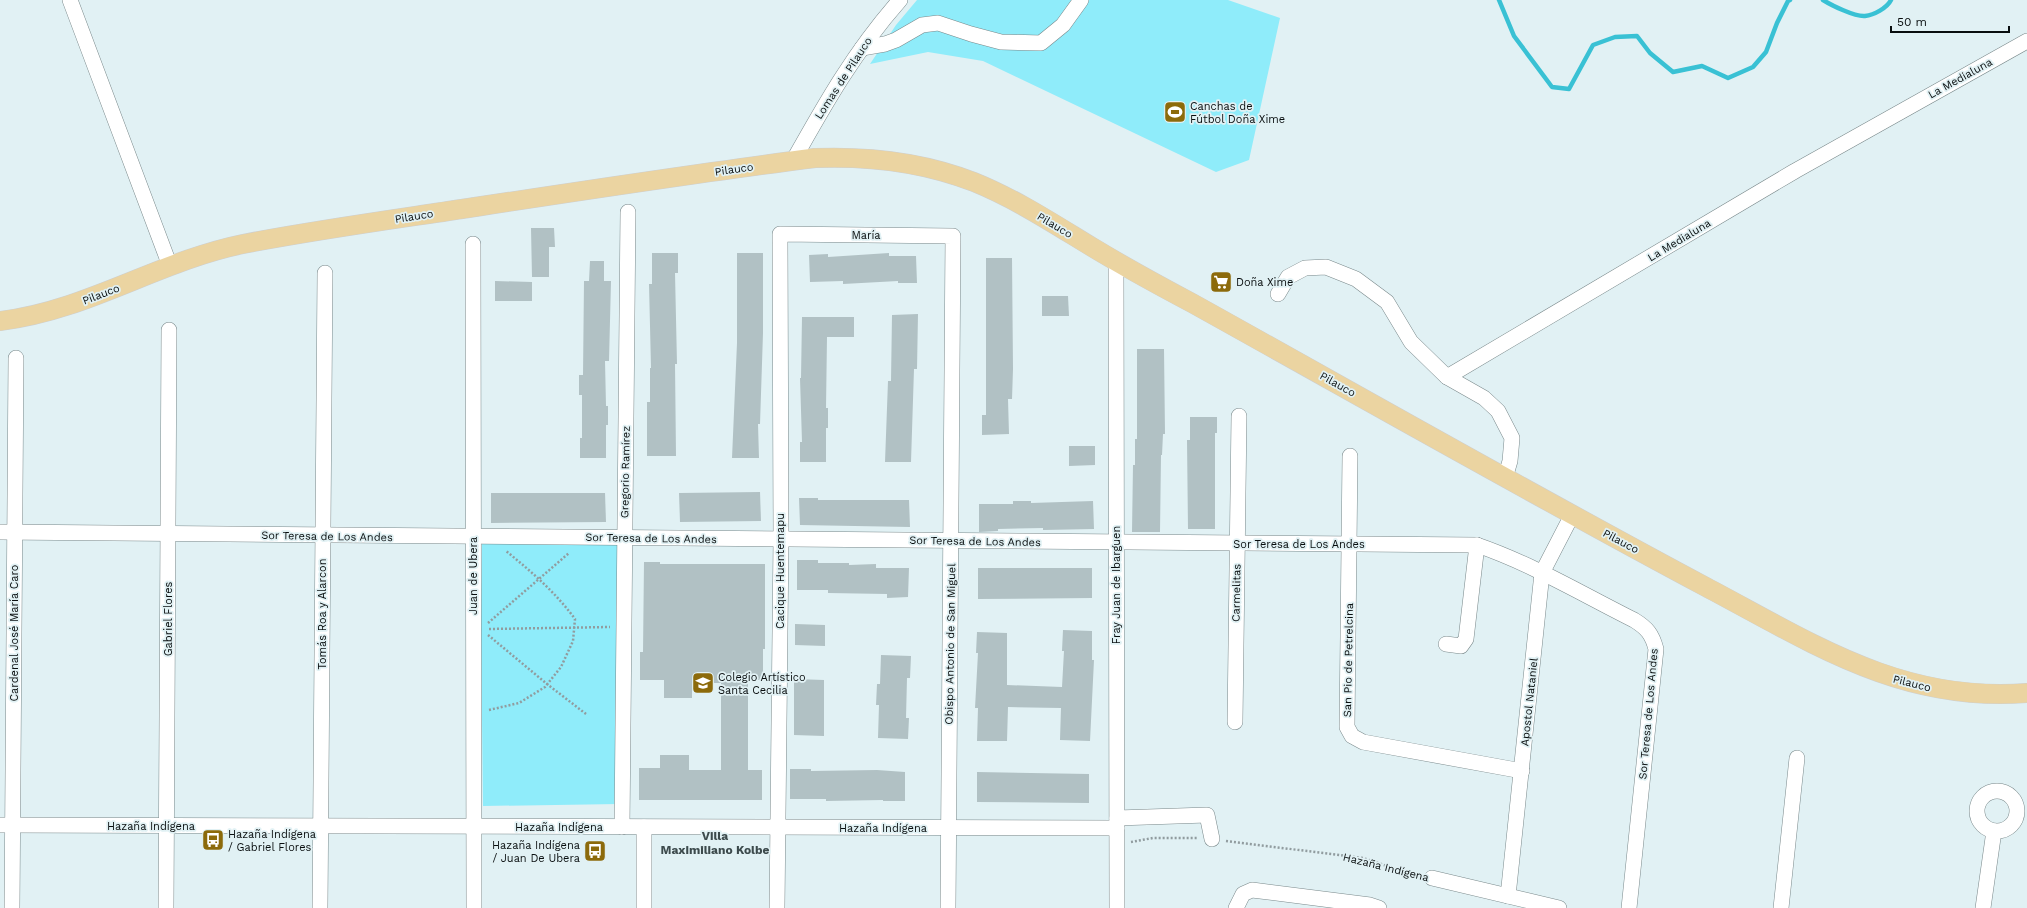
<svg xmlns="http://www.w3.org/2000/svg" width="2027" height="908" font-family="'Work Sans',sans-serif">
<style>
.green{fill:#8fecfa}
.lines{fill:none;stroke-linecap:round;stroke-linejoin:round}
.stream{stroke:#39c1d4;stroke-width:4.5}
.building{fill:#b1c1c4}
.minor-casing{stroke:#7a898b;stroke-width:16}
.major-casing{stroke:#cecfcf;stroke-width:20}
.path{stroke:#919c9f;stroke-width:2.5;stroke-dasharray:2 2;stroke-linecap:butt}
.minor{stroke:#fff;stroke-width:15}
.major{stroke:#ebd4a1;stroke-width:19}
.labels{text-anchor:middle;stroke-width:3.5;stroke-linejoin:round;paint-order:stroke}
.street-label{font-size:11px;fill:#090e0f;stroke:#e1f1f4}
.poi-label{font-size:11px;fill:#090e0f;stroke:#e1f1f4;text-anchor:start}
.neighbourhood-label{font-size:12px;font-weight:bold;fill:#3c4a4c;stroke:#e1f1f4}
</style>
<rect width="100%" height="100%" fill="#e1f1f4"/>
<!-- green -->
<g class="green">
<path d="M917,0H1228L1280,18L1249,160L1216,172L983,61L928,52L870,64L896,25Z"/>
<path d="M482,543L620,544L619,804L483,806L481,629Z"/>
</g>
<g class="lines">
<!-- stream -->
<g class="stream">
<path d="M1499,0L1514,36L1552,87L1569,89L1593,45L1615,37L1637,36L1650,53L1673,72L1702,66L1728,78L1753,67L1766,52L1777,23L1788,1L1790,0"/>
<path d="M1823,0C1831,5 1855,17 1865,16C1874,15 1887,8 1891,0"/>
</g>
</g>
<!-- building -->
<g class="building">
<path d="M531,228H554L555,247H549V277H532Z"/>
<path d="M652,253H678V273H675L677,364H675L676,456H647V402H650V368H651L649,284H652Z"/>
<path d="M737,253H763V333L760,424H758L759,458H732L737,343Z"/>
<path d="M889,253V256H916L917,283H898V281L843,284V281L810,282L809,255L828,254V257Z"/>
<path d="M986,258H1012L1013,369L1012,399H1008L1009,434L982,435V415H986Z"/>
<path d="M590,261H604V281H611L609,361H605L606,406H608V425H606V458H580V438H582V395H579V375H583L584,281H589Z"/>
<path d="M495,281L532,282V301H495Z"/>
<path d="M1042,296H1068L1069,316H1042Z"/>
<path d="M918,314L917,369H914L911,462H885L888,381H891L892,315Z"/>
<path d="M802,317H854V337H827L826,408H828V428H826V462H800V442H802L800,378H801Z"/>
<path d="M1137,349H1164L1165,434H1163L1162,455H1161L1160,532H1132L1133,465H1135V439H1137Z"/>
<path d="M1190,417H1217V433H1215V529H1188L1187,440H1190Z"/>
<path d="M1069,446H1095V465L1069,466Z"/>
<path d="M760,492L761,521L680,522L679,493Z"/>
<path d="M491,493H605L606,522L491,523Z"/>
<path d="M799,498H818V500H909L910,527L800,525Z"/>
<path d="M1013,501H1031V503L1093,501L1094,529L1043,530V528L998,529V531L979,532V504H1013Z"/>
<path d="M797,560H818V563H849V565L876,564V568H909L908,597L887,598V594L828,593V590H797Z"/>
<path d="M644,562H660V564H765V649H763V680H748V770H762V800H639V768H660V755H689V770H721V683H692V698H664V680H640V652H643Z"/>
<path d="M978,568H1092V598L978,599Z"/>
<path d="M795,624L825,625V646L795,645Z"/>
<path d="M1063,630L1092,631V660H1094L1090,741L1060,740L1061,708L1008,707L1007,741H977L978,708H975L978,653H976L977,632L1007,633V685L1062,687L1064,651H1062Z"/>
<path d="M881,655L911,656L910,678H907L906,718H909L908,739L878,738L879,705H876L877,684H880Z"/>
<path d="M794,679L824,680V736L794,735Z"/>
<path d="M790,769H811V771L877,770L905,772V801H883V800L826,801V799H790Z"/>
<path d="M977,772L1089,774V803L977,802Z"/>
</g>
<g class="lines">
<!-- minor casing -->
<g class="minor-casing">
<g id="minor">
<path d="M70,0L170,266"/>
<path d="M862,48L885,44L896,40L922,25L938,23L971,34L1001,42L1041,43L1063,25L1081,0"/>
<path d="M793,161C826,102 855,51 900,0"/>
<path d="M473,244L474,908"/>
<path d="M1116,262L1117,908"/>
<path d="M1278,294L1288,277L1305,268L1326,267L1356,279L1387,302L1411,342L1447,377"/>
<path d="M1350,456L1347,727L1352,736L1363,742L1522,771"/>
<path d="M1505,478L1510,461L1512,438L1498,411L1484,398L1447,377L1795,171L2027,41"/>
<path d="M0,532L1477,545C1532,564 1582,594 1634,620C1647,628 1652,634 1656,649L1629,908"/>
<path d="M1446,644L1461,646L1466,639L1477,545"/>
<path d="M1235,722L1239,416"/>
<circle cx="1997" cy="811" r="20"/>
<path d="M1117,818L1207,815L1212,839"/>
<path d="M0,825L1117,828"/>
<path d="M622,827L628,212"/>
<path d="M1432,878L1559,908"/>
<path d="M1508,896L1542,573L1572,515"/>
<path d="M12,908L16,358"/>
<path d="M166,908L169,330"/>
<path d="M320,908L325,273"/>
<path d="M644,908V827"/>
<path d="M777,908L781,539L780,234L953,236L948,908"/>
<path d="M1236,908L1243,894L1252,890L1370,905L1379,908"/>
<path d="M1781,908L1797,758"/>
<path d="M1983,908L1994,831"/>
</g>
</g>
<!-- major casing -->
<g class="major-casing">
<path id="major" d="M0,321C86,311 159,261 243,244C315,230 389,220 462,209C580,191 697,173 815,158C869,156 923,162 974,182C1016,199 1054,224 1092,247C1125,267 1158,285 1192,303C1363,398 1533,495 1706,587C1812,643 1901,703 2027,693"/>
</g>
<!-- path -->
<g class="path">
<path d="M488,623L569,553"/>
<path d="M489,629L610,627"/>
<path d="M488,635L547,684L586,714"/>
<path d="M489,710L519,703L545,687L561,667L573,641L575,619C556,593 532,572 506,551"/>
<path d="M1226,841L1363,858L1417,876"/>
<path d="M1131,842L1153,838H1198"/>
</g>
<!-- minor -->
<use href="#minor" class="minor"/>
<!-- major -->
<use href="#major" class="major"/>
</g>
<!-- icons -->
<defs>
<g id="stadium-square" transform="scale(1.15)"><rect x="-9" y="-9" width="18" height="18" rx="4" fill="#8c6a0b" stroke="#e1f1f4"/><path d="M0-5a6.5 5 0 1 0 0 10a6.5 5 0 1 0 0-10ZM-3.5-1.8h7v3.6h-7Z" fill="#fff"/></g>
<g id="supermarket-square" transform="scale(1.15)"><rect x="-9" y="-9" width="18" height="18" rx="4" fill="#8c6a0b" stroke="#e1f1f4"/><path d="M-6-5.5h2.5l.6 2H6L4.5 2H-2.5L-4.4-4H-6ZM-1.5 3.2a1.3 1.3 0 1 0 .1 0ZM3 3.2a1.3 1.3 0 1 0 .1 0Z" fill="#fff"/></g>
<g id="school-square" transform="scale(1.15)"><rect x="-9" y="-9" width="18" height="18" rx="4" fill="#8c6a0b" stroke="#e1f1f4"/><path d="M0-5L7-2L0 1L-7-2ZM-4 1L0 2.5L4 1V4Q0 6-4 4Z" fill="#fff"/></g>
<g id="bus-square" transform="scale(1.15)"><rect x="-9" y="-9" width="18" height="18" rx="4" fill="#8c6a0b" stroke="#e1f1f4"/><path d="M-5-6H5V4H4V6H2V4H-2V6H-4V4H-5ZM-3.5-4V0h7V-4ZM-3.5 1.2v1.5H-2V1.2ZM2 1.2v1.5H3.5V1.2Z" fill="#fff"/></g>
</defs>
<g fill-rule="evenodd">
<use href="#stadium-square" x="1175" y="112"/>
<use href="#supermarket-square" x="1221" y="282"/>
<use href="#school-square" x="703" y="683"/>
<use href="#bus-square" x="213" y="840"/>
<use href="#bus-square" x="595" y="851"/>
</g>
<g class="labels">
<!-- street labels -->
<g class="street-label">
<text transform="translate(843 78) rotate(-57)" y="4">Lomas de Pilauco</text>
<text transform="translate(1960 78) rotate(-29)" y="4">La Medialuna</text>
<text transform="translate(734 169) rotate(-8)" y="4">Pilauco</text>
<text transform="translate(414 216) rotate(-9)" y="4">Pilauco</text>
<text transform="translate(1055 225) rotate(31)" y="4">Pilauco</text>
<text x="866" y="239">María</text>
<text transform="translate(1679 240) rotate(-31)" y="4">La Medialuna</text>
<text transform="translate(101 294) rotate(-21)" y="4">Pilauco</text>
<text transform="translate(1338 384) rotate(29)" y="4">Pilauco</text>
<text transform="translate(625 472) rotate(-89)" y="4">Gregorio Ramírez</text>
<text transform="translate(327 536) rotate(1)" y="4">Sor Teresa de Los Andes</text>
<text transform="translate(651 538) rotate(1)" y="4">Sor Teresa de Los Andes</text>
<text transform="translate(975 541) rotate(1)" y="4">Sor Teresa de Los Andes</text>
<text transform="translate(1621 541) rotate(28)" y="4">Pilauco</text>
<text x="1299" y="548">Sor Teresa de Los Andes</text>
<text transform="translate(780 571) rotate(-90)" y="4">Cacique Huentemapu</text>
<text transform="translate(473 576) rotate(-90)" y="4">Juan de Ubera</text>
<text transform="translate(1116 585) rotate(-90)" y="4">Fray Juan de Ibarguen</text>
<text transform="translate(1236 593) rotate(-89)" y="4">Carmelitas</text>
<text transform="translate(322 614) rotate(-90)" y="4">Tomás Roa y Alarcon</text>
<text transform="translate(168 619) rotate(-90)" y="4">Gabriel Flores</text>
<text transform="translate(14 633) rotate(-90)" y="4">Cardenal José María Caro</text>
<text transform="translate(950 644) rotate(-89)" y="4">Obispo Antonio de San Miguel</text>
<text transform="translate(1348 660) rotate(-89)" y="4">San Pio de Petrelcina</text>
<text transform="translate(1912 683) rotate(14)" y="4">Pilauco</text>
<text transform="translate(1529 702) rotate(-84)" y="4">Apostol Nataniel</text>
<text transform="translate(1648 714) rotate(-85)" y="4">Sor Teresa de Los Andes</text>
<text x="151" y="830">Hazaña Indígena</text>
<text x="559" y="831">Hazaña Indígena</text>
<text x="883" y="832">Hazaña Indígena</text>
<text transform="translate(1386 867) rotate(14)" y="4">Hazaña Indígena</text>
</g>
<!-- poi labels -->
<g class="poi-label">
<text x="1190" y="110">Canchas de<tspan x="1190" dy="13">Fútbol Doña Xime</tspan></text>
<text x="1236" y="286">Doña Xime</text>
<text x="718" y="681">Colegio Artístico<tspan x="718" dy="13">Santa Cecilia</tspan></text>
<text x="228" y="838">Hazaña Indígena<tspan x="228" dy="13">/ Gabriel Flores</tspan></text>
<text x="580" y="849" text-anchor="end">Hazaña Indígena<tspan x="580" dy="13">/ Juan De Ubera</tspan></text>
</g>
<!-- neighbourhood labels -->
<g class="neighbourhood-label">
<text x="715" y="840">Villa<tspan x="715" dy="14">Maximiliano Kolbe</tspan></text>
</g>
</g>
<!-- scale -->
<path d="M1891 26v6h118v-6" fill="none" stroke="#090e0f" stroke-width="2"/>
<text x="1897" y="26" font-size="12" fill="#090e0f" stroke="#e1f1f4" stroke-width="3" paint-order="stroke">50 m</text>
</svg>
